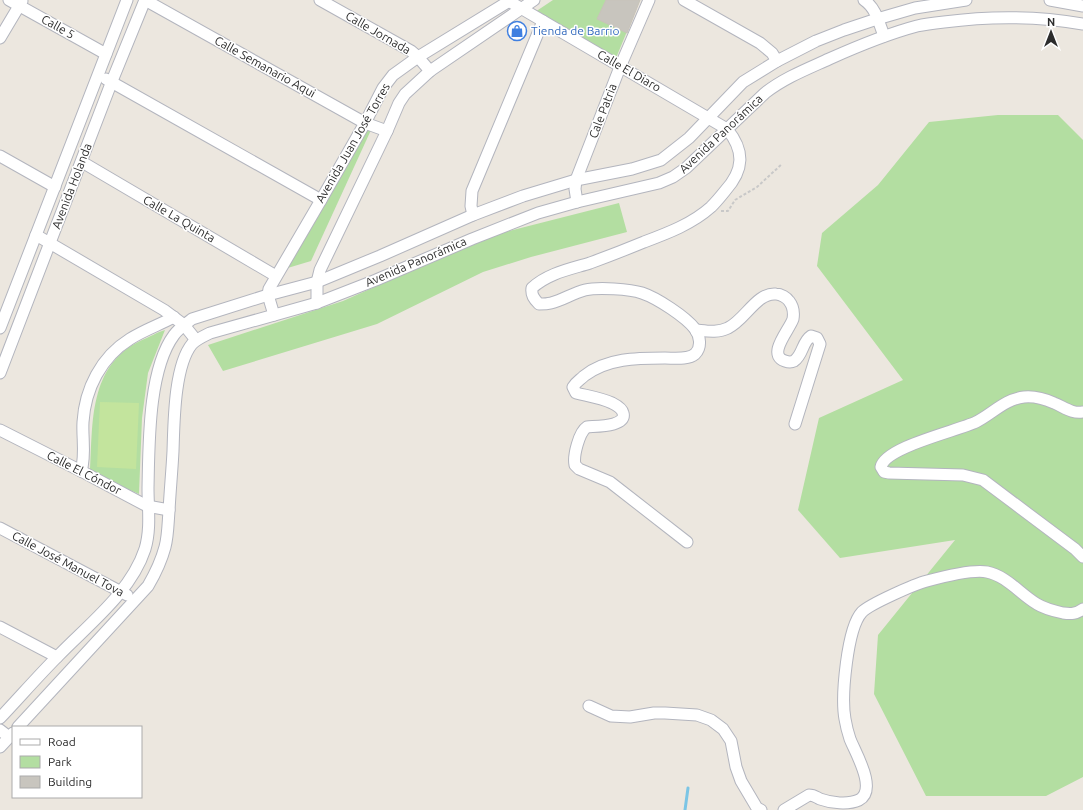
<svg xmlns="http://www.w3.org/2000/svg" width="1083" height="810" font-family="Ubuntu,sans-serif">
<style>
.green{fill:#b3dea1}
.pitch{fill:#c3e49d}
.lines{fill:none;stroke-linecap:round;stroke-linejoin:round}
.stream{stroke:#7bc5e5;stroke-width:3}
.building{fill:#c8c5be;stroke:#c8c3b9}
.minor-casing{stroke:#b3b5be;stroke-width:13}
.path{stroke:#c8c8c8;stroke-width:2;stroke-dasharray:3 2;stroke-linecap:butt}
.minor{stroke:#fff;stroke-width:11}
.labels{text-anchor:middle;stroke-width:3;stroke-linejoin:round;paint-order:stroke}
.street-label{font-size:12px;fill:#2c2c2c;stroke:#fff}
.shop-label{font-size:12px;fill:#366cbe;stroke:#fff;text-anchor:start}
</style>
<rect width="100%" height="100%" fill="#ece7df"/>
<!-- green -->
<g class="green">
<path d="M553,0H640L616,58L535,12Z"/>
<path d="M998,115H1058L1083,140V777L1046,796H926L874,694L878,635L955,540L840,558L798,510L819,418L903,380L817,266L822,233L878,185L929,122Z"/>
<path d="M363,128L371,130L311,261L281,270Z"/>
<path d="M619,203L627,232L531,257L483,272L377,324L223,371L208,345L343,301L489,236Z"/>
<path d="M165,330L148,373L142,418L139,494L90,473C93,423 88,365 142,340C150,337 157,332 165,330Z"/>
</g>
<!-- pitch -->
<path class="pitch" d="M100,402L139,403L136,469L97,467Z"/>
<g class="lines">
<!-- stream -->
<path class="stream" d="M685,810L688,788"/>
</g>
<!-- building -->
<path class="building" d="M606,0H640L627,33L597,19Z"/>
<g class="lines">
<!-- minor casing -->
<g class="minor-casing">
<g id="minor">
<path d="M9,0L106,54"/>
<path d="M145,0L365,123L387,131"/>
<path d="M320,0L411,51L418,57L430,71"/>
<path d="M507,0L727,129C745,151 744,170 725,191C721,196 716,202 711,207C692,224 668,233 644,242C627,249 609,256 590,263C571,269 548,273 532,288C531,295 534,299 539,304C543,304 547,304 551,303C563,300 573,293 585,290C598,287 630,289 642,293C657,298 686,317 695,329C700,336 702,347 695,354C688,360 674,358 665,358C637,358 607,358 584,376C580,380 576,382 573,387L576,393C588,396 601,398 612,403C616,405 622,408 623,413C627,427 595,426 587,427C579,432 573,456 575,465L579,469L610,482L687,542"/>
<path d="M684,0L760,43L772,53L777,61"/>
<path d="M864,0C876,8 879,23 884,36"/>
<path d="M1050,0L1083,6"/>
<path d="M0,38L22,1"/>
<path d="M106,79L321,200"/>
<path d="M0,156L55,187"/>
<path d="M82,162L276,276"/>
<path d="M577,202L575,189L576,180L620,67L649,0"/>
<path d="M473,215L471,206L472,191L543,21"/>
<path d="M36,235L164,310L184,325L196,340"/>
<path d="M317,303V282L320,270L387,131L399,103L405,94L430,71L534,0"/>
<path d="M274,315L268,295L269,289L321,200L365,123L383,88L393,75L418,57L511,0"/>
<path d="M0,328L127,0"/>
<path d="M696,331L697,330C707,331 718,333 728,328C745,320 757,292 776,294C781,294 787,298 789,301C793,306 794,313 793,319C790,329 766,355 785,361C788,362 792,362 794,361C803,355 802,342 811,336L817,338L820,344L795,424"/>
<path d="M0,373L112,81L145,0"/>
<path d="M1083,412C1072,414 1064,407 1054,403C1045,399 1034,396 1024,397C1005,399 992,414 976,422C957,431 885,447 881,467L884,472L889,473L963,475L983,480L1075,549L1083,557"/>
<path d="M0,430L81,471L147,506L169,510"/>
<path d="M81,471C86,456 82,437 83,422C85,389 101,357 130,339C144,330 159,325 174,317"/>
<path d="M0,528L127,595"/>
<path d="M0,627L57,657"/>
<path d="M589,706L611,716L630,717L654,713H665L697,715L711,720L723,729L731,741L736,767L741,781L757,808L761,810"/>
<path d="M0,718C19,698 38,676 58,656C89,624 131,592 145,549C151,529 148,508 148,488C149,445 148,370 174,335C179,328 186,324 192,319L268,295L317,282L380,256L473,215L523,196L576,180L632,169L661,160L689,138L743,82L777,61L816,41L844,30L877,19L915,8L966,0"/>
<path d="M18,727L148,586C155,574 161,562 165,547C168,536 168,523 169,511C170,491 172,471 173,451C174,423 174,366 192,344C197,339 204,336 210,333L317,303L376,280L472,239L538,213L577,202L659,183L673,177L686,168L765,93C784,78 807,69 829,59C858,46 887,34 917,26C926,24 935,23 944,22C990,16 1037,16 1083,24"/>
<path d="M0,730L9,737"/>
<path d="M0,747L13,733"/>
<path d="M784,810L809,795C814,795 816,797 820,799C831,803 848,805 859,800C878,790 855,752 850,739C848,733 846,725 845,719C841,697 847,628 862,612C870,604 915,584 927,581C942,577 972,569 987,572C1007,576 1020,594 1037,604C1045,609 1054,611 1063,613C1071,614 1076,614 1083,609"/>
</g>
</g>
<!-- path -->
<path class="path" d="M721,211H728L735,200L757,187L782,164"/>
<!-- minor -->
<use href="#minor" class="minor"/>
</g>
<!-- icons -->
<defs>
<g id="shop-ring" transform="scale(1)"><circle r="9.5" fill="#fff" stroke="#3f7fe0" stroke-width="1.5"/><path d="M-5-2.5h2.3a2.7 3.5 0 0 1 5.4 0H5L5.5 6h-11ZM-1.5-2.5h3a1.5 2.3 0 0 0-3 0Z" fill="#3f7fe0"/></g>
</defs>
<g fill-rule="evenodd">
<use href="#shop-ring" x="517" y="31"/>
</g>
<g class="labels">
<!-- street labels -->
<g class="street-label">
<text transform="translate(58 27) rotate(29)" y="4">Calle 5</text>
<text transform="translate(378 33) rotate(30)" y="4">Calle Jornada</text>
<text transform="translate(265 67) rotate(29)" y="4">Calle Semanario Aqui</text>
<text transform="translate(629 71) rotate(30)" y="4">Calle El Diaro</text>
<text transform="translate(603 111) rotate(-69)" y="4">Cale Patria</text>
<text transform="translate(721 134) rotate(-43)" y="4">Avenida Panorámica</text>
<text transform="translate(353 143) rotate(-60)" y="4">Avenida Juan José Torres</text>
<text transform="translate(72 186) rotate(-69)" y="4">Avenida Holanda</text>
<text transform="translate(179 219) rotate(30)" y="4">Calle La Quinta</text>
<text transform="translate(416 262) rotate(-23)" y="4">Avenida Panorámica</text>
<text transform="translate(84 473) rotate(27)" y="4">Calle El Cóndor</text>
<text transform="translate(68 564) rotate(28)" y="4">Calle José Manuel Tova</text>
</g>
<!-- shop labels -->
<g class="shop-label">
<text x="531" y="35">Tienda de Barrio</text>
</g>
</g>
<!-- legend -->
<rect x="12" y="726" width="130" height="72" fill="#ffffff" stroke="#ababab"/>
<rect x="20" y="739" width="20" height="6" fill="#ffffff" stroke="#ababab"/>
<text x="48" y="746" font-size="12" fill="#2c2c2c">Road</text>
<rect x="20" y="756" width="20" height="12" fill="#b3dea1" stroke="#ababab"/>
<text x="48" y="766" font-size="12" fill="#2c2c2c">Park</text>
<rect x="20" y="776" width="20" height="12" fill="#c8c5be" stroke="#ababab"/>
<text x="48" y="786" font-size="12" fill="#2c2c2c">Building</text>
<!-- north arrow -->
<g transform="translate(1051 32)" stroke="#ffffff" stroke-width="3" paint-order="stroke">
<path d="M0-3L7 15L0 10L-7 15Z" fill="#2c2c2c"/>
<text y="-6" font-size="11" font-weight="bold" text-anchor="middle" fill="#2c2c2c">N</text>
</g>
</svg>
